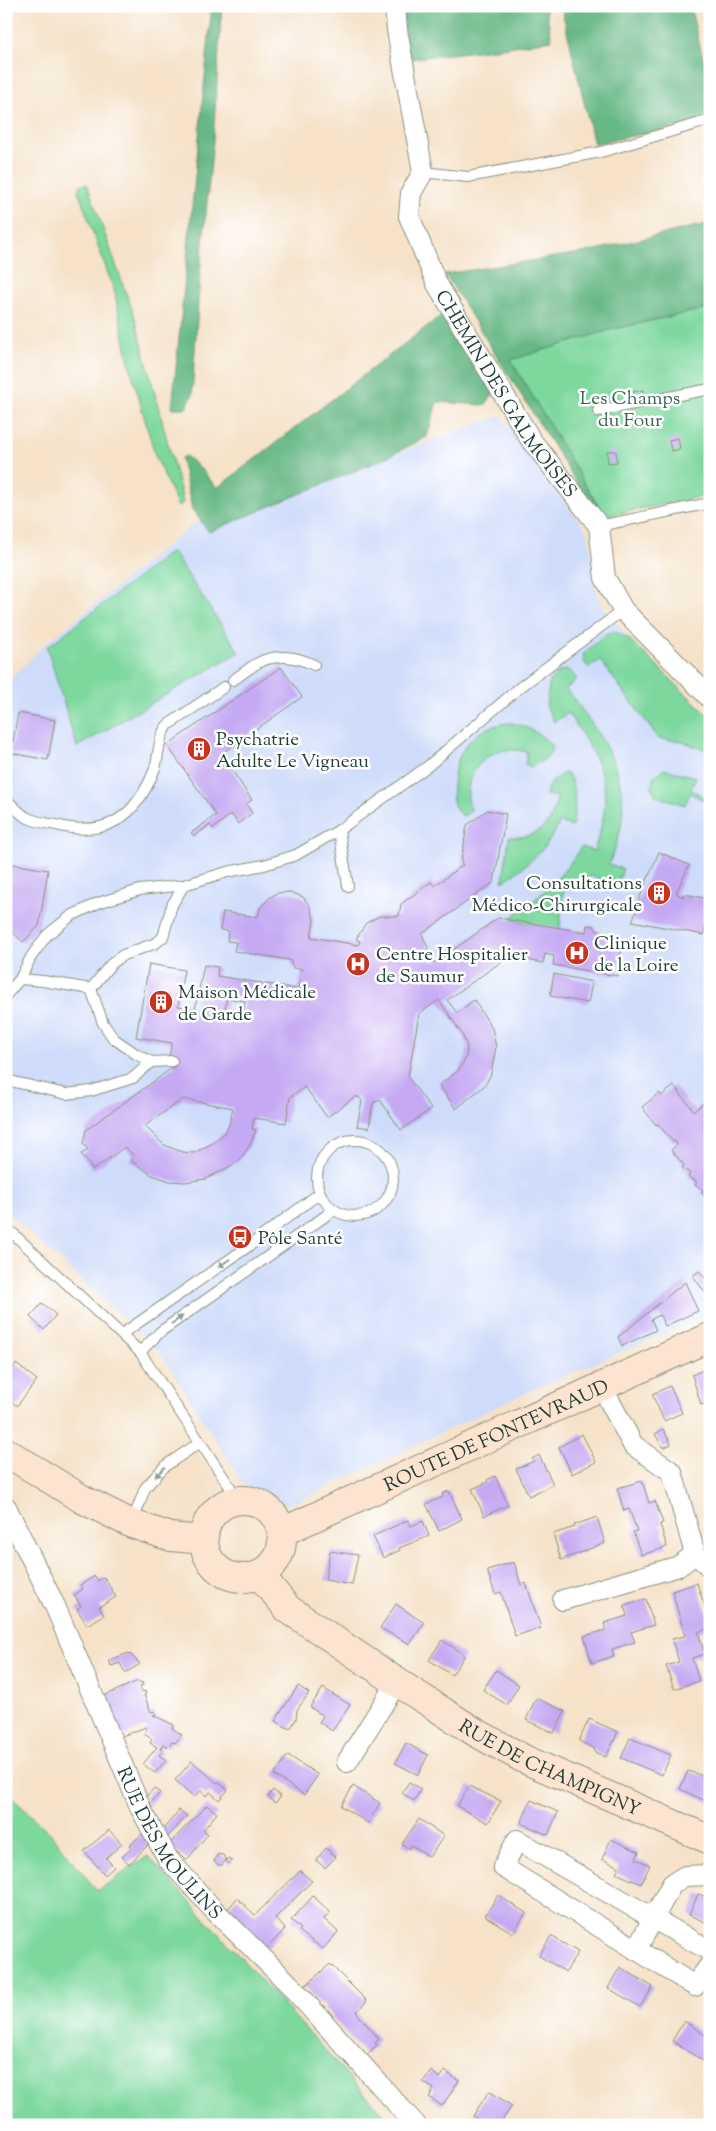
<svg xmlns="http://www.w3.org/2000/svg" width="716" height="2131" font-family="'Sorts Mill Goudy',serif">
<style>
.built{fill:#cedbfa}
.green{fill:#7dd89e;stroke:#4e8a69}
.forest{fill:#66b885;stroke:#427a5c}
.building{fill:#c5a9f3;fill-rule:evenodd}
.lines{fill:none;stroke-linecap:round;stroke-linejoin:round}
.lane-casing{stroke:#8a907e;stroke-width:12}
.street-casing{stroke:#8a907e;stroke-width:22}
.secondary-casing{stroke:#8a907e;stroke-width:30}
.lane{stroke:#fff;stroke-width:10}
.street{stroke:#fff;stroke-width:20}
.secondary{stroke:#fde4d1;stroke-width:28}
.oneway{fill:#8f9e9a}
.labels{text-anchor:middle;stroke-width:5;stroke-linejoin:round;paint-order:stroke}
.street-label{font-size:19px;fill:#1f3d34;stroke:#fff}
.park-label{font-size:19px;fill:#36644e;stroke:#fff}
.poi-label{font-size:19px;fill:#1f3d34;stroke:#fff;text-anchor:start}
</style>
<rect width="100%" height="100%" fill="#fff"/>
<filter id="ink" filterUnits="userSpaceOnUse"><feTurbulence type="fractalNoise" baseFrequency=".02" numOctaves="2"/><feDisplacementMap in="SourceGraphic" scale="10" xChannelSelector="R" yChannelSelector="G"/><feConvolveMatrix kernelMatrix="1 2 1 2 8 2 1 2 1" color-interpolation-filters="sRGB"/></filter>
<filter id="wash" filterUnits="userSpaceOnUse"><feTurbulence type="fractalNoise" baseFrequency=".0096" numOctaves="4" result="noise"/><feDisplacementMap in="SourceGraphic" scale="20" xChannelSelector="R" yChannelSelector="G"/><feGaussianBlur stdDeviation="1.12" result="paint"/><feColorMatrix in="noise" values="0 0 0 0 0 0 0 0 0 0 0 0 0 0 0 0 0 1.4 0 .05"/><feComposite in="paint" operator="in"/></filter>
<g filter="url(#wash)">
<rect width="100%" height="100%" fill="#f5e2c8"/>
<!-- built -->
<path class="built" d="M501,416L588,533L599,602L629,639L710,717V1314L516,1397L289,1505L244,1485L160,1352L6,1211V684L42,647L192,525Z"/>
<!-- green -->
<g class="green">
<path d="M87,184L135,318L182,497L183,503L178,507L155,455L130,367L114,290L78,191L80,185Z"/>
<path d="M710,308V495L605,516L567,456L510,360L613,329Z"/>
<path d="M172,551L239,652L77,747L47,647Z"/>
<path d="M614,631L629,639L710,717V751L680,741L659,739L600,660L589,668L584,662L583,654L603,636Z"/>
<path d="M566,670L571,672L577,679L566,689C598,730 633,776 620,831C617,842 613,853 609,864L623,869L620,877L612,883L591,876L563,892L560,929L512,920L513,916C542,895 562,878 581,847L594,851C616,787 603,766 568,713L554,722L546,705L550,680L560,671Z"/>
<path d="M512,723C529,727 540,733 552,746C551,758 540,762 531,767L525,764L527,752C519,750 509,749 500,751C475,758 461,787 471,810L466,815H461C452,806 452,798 453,786C454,751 475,724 512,723Z"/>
<path d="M664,769L696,777L691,790L710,799V804L690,793L685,805L656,796L652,787L653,777Z"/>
<path d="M564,773L568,774C577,790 576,810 572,827L560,822C546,851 529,863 503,882L509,837C538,839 553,825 557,797L546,795C547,784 555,779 564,773Z"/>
<path d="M6,1792L52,1835L97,1891L148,1856L393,2125H6Z"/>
</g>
<!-- forest -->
<g class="forest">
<path d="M212,6H222L213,141L200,273L192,396L186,408H172Z"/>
<path d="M402,6H545L552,40L502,48L408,59Z"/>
<path d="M561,6H690L710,86V120L594,144Z"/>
<path d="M710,223V308L613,329L511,360L604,516L600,520L445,274L587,252Z"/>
<path d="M447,311L497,389L485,405L437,402L427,437L383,459L209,532L192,509L181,458L186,456L201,469L217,488Z"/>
</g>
<g id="blocks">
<!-- building -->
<g class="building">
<path d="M643,390L644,397L635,399L633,392Z"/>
<path d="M678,438L680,449L671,451L669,440Z"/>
<path d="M607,451H616L617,462L608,463Z"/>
<path d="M281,667L302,697L221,754L252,800L246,804L252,813L238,824L231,814L213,829L210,825L194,836L191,833L216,815L167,745Z"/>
<path d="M18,713L55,720L48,760L11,753Z"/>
<path d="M487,810L506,814L494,882L422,934L428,948V961L436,962L498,918L586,932L587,925L595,926V929L612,938L623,940L617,976L553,965L554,956L545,954L543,963L508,957L447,1000L457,1013L474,1000L492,1028L496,1047L491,1074L485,1085L456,1109L439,1085L458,1071L466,1058L467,1047L462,1034L439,1000L419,1014L408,1077L431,1109L401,1130L380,1100L373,1103L369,1128L357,1126L362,1101L359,1097H355L327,1117L305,1087L290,1097L286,1123L254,1118L252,1129L256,1130L250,1145L238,1162L206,1179L185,1182L170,1181L152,1175L130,1160L134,1156L125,1147L93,1170L81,1154L88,1150L83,1143L86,1130L175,1066L169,1055L172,1043L136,1037L149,964L184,970L178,1006L195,1009L204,965L218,967L217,976L298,989L302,969L293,968L290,960L234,951L236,942L227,941L228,931L220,930L223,912L258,917L260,908L269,898L277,893L290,892L303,897L310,906L314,920L311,937L358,945L360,941L356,939L366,923L380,916H399L401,904L431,882L434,886L463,865L461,862L467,825ZM227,998L245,1001L242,1019L224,1016ZM183,1099L233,1108L229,1125L224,1133L211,1144L194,1153L182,1152L164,1145L145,1126Z"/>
<path d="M659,852L689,865L676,893L683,897L684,894L709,899L704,935L632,921L639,905L637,904Z"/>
<path d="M6,863L48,870L39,926L23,942L6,926Z"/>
<path d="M554,974L592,982L588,1003L550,996Z"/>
<path d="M674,1086L694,1111L706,1101L704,1099L710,1095V1137L707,1139L710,1143V1198L701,1193L703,1190L695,1185L697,1182L688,1177L690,1173L682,1168L684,1165L671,1150L677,1145L675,1141L673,1142L658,1124L656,1125L642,1107L659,1093L661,1096Z"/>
<path d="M699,1271L707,1280L710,1278V1299L693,1276Z"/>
<path d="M685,1282L698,1311L665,1326L660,1315L651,1319L656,1330L622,1346L618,1337Z"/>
<path d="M42,1303L56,1315L44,1330L30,1317Z"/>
<path d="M16,1364L37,1380L17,1406L6,1397V1377Z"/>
<path d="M710,1367V1402L701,1405L692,1375Z"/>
<path d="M670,1386L682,1413L664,1421L652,1394Z"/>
<path d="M663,1429L671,1444L663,1448L655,1434Z"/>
<path d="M582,1434L596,1462L572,1474L559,1447Z"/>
<path d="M539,1455L553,1484L529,1496L516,1469L534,1461L532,1459Z"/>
<path d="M495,1476L508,1505L484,1516L472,1489L488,1482L487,1480Z"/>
<path d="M642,1481L649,1503L655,1501L663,1523L660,1524L667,1547L641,1555L633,1532L637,1531L629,1509L624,1511L617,1488Z"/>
<path d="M449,1491L462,1519L439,1531L426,1504L443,1497L442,1494Z"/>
<path d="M597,1517L605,1543L561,1560L553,1534L575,1527L574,1525Z"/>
<path d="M408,1520L411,1526L423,1521L429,1536L399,1548L400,1550L383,1558L373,1536Z"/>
<path d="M330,1551L358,1555L352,1585L325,1580Z"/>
<path d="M514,1562L521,1585L526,1583L541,1628L515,1636L501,1592L495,1594L487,1570Z"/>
<path d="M95,1576L98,1581L104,1577L116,1597L99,1607L104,1615L87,1625L77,1609L81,1606L74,1595L83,1589L80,1585Z"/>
<path d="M697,1583L710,1622V1628L698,1632L705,1654L692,1658L699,1681L674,1689L666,1666L679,1662L672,1639L685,1636L672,1591Z"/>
<path d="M646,1599L654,1625L631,1632L635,1642L612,1649L614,1656L592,1663L584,1636L606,1630L604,1623L627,1616L624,1605Z"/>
<path d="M396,1604L424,1623L410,1644L380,1628Z"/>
<path d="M442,1640L465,1655L452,1675L429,1660Z"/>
<path d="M129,1653L140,1664L125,1673L120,1663L111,1666L109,1660Z"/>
<path d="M496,1670L519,1685L507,1705L483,1690Z"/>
<path d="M138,1681L139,1683L142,1682L143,1685L140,1686L142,1692L145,1691L146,1694L144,1695L151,1712L154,1711L156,1714L153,1715L174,1725L172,1728L182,1735L175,1743L172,1742L168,1747L163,1744L160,1749L163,1751L159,1755L166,1760L155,1773L143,1764L157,1747L150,1743L152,1739L144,1734L147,1728L146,1727L114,1739L99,1698Z"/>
<path d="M298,1686L309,1693L297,1710L296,1719L290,1729L275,1721Z"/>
<path d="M323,1688L350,1705L332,1731L319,1722L323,1716L310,1707Z"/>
<path d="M536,1698L565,1711L554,1733L526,1720Z"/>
<path d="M589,1719L618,1732L606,1757L594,1752L595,1749L579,1741Z"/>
<path d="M630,1738L671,1755L662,1775L621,1758Z"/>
<path d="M406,1743L428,1755L418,1775L395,1763Z"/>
<path d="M288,1755L318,1775L304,1795L274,1775Z"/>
<path d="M192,1761L217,1783L218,1782L228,1790L219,1800L210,1792L206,1796L201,1791L194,1797L175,1780Z"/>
<path d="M688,1771L710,1778V1803L680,1789Z"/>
<path d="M409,1782L421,1789L414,1801L402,1793Z"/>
<path d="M353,1786L380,1803L368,1823L341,1806Z"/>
<path d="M469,1786L501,1801L488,1823L457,1806Z"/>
<path d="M154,1788L160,1793L148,1806L145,1798Z"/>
<path d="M273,1790L281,1797L275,1803L268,1797Z"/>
<path d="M531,1800L558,1812L548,1835L521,1823Z"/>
<path d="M207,1805L217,1813L203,1830L208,1834L187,1860L168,1845Z"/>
<path d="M179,1810L187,1816L165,1840L161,1832Z"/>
<path d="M419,1819L444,1836L429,1857L411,1845L409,1849L402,1844Z"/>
<path d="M109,1830L122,1844L106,1858L114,1867L105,1875L84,1851Z"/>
<path d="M143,1833L149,1844L129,1864L122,1857L132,1848L130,1845Z"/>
<path d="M611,1839L639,1852L636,1859L650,1865L641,1884L616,1873L619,1867L602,1859Z"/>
<path d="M326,1848L336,1857L325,1868L316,1860Z"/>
<path d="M218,1854L223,1855L226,1860L228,1858L232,1861L229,1864L226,1860L222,1865H218L214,1861Z"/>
<path d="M300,1871L312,1881L275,1918L285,1929L267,1948L228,1909L237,1898L255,1915Z"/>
<path d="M698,1894L710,1898V1924L689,1915Z"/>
<path d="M498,1895L526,1913L513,1933L485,1916Z"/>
<path d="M313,1896L330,1912L324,1919L338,1932L323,1949L299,1931L301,1929L291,1920Z"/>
<path d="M551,1936L578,1952L566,1972L539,1956Z"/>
<path d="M330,1964L367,2001L356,2012L379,2039L375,2043L377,2045L366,2055L332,2017L333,2016L328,2010L327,2011L324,2009L326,2007L317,2002L319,2001L314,1996L310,1995L312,1993L305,1986Z"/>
<path d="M620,1967L653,1987L640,2007L608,1988Z"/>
<path d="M684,2021L710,2038V2051L703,2061L672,2041Z"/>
<path d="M431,2071L440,2078L445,2071L459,2081L442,2106L429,2097L434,2089L423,2082Z"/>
<path d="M489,2091L512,2106L499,2125H486L473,2116Z"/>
</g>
</g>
</g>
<g filter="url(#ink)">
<use href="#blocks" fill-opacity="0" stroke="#8a907e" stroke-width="1"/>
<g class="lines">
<!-- lane casing -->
<g class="lane-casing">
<g id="lane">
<path d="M423,172L468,177L601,152L710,120"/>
<path d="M598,411L710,389"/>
<path d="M599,526L710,503"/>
<path d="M233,680C241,675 248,669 256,664C274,653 296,656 314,665"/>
<path d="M6,800C13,805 19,813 26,817C34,822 47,823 56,825C106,838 135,818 154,771C160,756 157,737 168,725L224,687"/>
<path d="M339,830L348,886"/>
<path d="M20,979L43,981L91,989L103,1023L113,1038L136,1054L151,1062L172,1061"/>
<path d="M91,989L110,965L123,955L156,943L163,937L172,905L184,885"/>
<path d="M6,995L20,979L31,957L47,935L71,916L98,903L140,890L184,885L227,872L264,865L296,855L339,830L428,766L519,688L623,610"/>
<path d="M6,1080L66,1094L91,1091L133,1078L151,1062"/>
<circle cx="355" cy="1178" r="38"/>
<path d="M6,1227L140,1352L238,1499"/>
<path d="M122,1334L249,1246L320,1193"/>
<path d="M140,1352L160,1332L334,1210"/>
<path d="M132,1524L145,1488L165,1466L199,1443"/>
</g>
</g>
<!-- street casing -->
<g class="street-casing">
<g id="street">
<path id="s1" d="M395,6L397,30L423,172L411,193L409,216L437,284L531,440L599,526L605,578L623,610L710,698"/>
<path d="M602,1387L633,1445L672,1472L695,1554L710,1567"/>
<path id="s2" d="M6,1507L55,1606L141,1809L168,1859L212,1908L290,1985L416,2125"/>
<path d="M563,1600L679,1566L695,1554"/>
<path d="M347,1762L397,1682"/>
<path d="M636,1950L672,1884L685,1876L710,1875"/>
<path d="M710,1951L517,1840L503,1867L695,1986L710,1965"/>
</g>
</g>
<!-- secondary casing -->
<g class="secondary-casing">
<g id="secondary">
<path d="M6,1452L82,1499L132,1524L171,1537L203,1540"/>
<circle cx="243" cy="1539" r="39"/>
<path id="s3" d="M282,1532L710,1337"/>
<path id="s4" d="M260,1575L288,1609L397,1682L475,1732L524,1759L710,1840"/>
</g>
</g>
<!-- lane -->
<use href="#lane" class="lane"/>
<!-- street -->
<use href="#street" class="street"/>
<!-- secondary -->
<use href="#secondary" class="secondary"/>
</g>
<!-- one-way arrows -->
<defs><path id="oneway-solid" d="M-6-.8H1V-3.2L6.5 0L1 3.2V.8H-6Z" transform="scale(1.25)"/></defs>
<g class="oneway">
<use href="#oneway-solid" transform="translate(224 1263) rotate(145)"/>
<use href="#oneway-solid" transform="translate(177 1320) rotate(-35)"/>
<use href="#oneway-solid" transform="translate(160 1472) rotate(134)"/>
</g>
</g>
<!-- icons -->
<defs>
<g id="building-disc" transform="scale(1.25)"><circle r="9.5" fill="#c8321e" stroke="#fff"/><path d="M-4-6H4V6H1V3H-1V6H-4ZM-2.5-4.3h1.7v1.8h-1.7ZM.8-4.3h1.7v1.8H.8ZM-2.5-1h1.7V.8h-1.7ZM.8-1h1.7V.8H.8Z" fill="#fff"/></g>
<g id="hospital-disc" transform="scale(1.25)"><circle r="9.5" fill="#c8321e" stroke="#fff"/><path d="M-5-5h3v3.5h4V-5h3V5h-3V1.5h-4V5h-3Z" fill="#fff"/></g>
<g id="bus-disc" transform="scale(1.25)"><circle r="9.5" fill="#c8321e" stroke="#fff"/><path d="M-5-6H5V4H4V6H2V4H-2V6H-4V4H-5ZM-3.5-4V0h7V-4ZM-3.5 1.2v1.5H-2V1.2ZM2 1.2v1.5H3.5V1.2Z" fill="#fff"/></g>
</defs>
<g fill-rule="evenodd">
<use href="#building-disc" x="199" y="749"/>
<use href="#building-disc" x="659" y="893"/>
<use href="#hospital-disc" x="577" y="953"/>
<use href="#hospital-disc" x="358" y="964"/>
<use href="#building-disc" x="161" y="1002"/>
<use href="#bus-disc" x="240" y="1237"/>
</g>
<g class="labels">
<!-- street labels -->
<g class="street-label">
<text dy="7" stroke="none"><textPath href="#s1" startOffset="419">CHEMIN DES GALMOISES</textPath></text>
<text dy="7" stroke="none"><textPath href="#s3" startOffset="235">ROUTE DE FONTEVRAUD</textPath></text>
<text dy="7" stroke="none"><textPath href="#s4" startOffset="351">RUE DE CHAMPIGNY</textPath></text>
<text dy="7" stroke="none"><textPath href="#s2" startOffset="375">RUE DES MOULINS</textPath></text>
</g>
<!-- park labels -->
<g class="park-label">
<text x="630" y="404">Les Champs<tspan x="630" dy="22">du Four</tspan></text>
</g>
<!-- poi labels -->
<g class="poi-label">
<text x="216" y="745">Psychatrie<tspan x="216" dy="22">Adulte Le Vigneau</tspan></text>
<text x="642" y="889" text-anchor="end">Consultations<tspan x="642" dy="22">Médico-Chirurgicale</tspan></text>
<text x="594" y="949">Clinique<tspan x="594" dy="22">de la Loire</tspan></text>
<text x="376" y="960">Centre Hospitalier<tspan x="376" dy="22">de Saumur</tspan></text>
<text x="178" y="998">Maison Médicale<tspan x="178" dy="22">de Garde</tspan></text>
<text x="258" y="1244">Pôle Santé</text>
</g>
</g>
<!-- margin -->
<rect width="716" height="2131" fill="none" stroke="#fff" stroke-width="25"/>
</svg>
